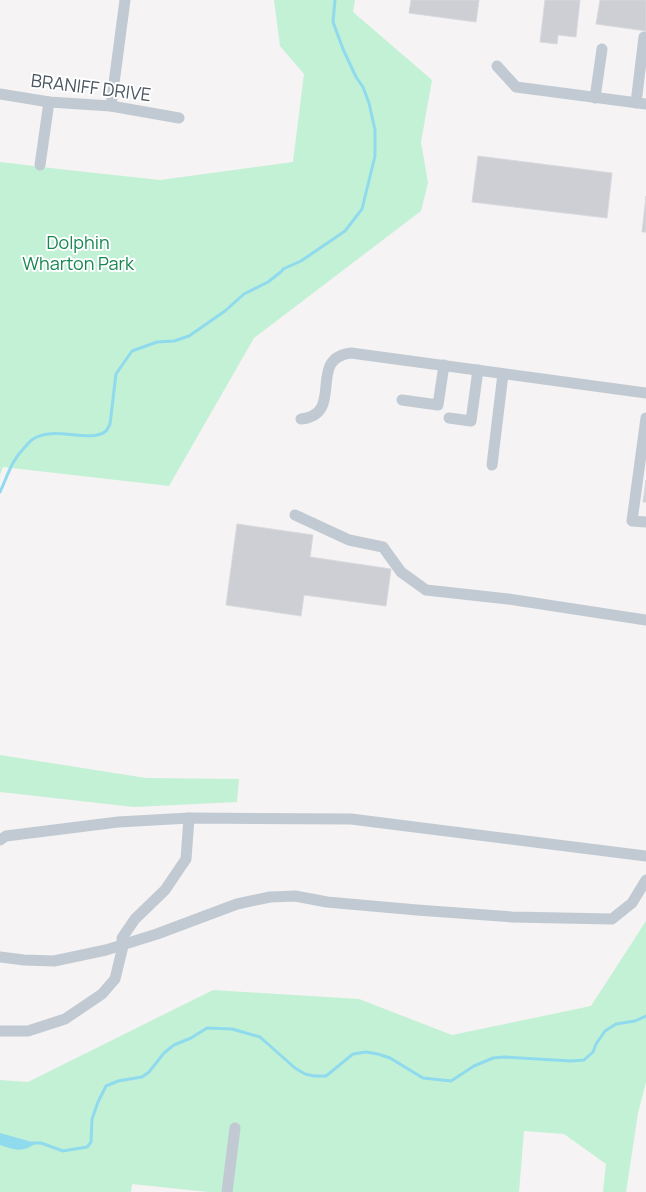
<svg xmlns="http://www.w3.org/2000/svg" width="646" height="1192" font-family="Manrope,sans-serif">
<style>
.green{fill:#c3f1d5}
.water{fill:#90daee}
.lines{fill:none;stroke-linecap:round;stroke-linejoin:round}
.stream{stroke:#90daee;stroke-width:3}
.building{fill:#cdcfd5;stroke:#d7d9de}
.minor{stroke:#c1cad2;stroke-width:11}
.labels{text-anchor:middle;stroke-width:4;stroke-linejoin:round;paint-order:stroke}
.street-label{font-size:18px;fill:#4a5661;stroke:#fff}
.park-label{font-size:18px;fill:#17864f;stroke:#fff}
</style>
<rect width="100%" height="100%" fill="#f5f3f3"/>
<!-- green -->
<g class="green">
<path d="M274,0H355L353,12L432,80L421,142L428,183L421,211L254,338L169,486L3,467L0,475V162L68,170L160,180L293,162L304,74L280,46Z"/>
<path d="M0,755L146,778L239,779L237,802L134,807L0,792Z"/>
<path d="M646,921V1082L638,1113L626,1192H603L606,1164L564,1134L524,1131L519,1192H208L132,1184L131,1192H0V1080L28,1082L213,990L359,999L452,1035L591,1006Z"/>
</g>
<!-- water -->
<path class="water" d="M0,1133L36,1143C23,1153 14,1150 0,1145Z"/>
<g class="lines">
<!-- stream -->
<g class="stream">
<path d="M0,492C8,475 11,461 25,447C27,445 30,441 33,439C54,425 91,444 106,431C107,430 109,426 110,424L116,374L132,351L157,342L174,341L189,336L225,311L244,294L268,282L282,271L283,269L301,261L345,231L362,209L375,156V130L369,103L363,87L356,77L343,49L333,22L335,0"/>
<path d="M32,1143H41L63,1151L87,1147L91,1142L92,1119L98,1102L106,1086L118,1081L142,1077L149,1072L164,1053L174,1045L191,1038L207,1028L232,1029L260,1037L295,1068L305,1074L314,1076H326L353,1054L366,1052L378,1054L390,1058L423,1078L451,1081L474,1066L493,1058L504,1057L571,1061L584,1060L593,1052L596,1044L605,1031L616,1024L635,1021L646,1016"/>
</g>
</g>
<!-- building -->
<g class="building">
<path d="M411,0H479L476,22L409,13Z"/>
<path d="M545,0H580L576,37L558,35L557,44L540,42Z"/>
<path d="M600,0H646V31L596,24Z"/>
<path d="M478,156L612,173L607,218L472,202Z"/>
<path d="M646,196V232H642Z"/>
<path d="M646,480V502H643Z"/>
<path d="M237,524L313,535L310,557L391,569L386,606L304,595L301,616L226,605Z"/>
</g>
<g class="lines">
<!-- minor -->
<g class="minor">
<path d="M497,66L516,87L646,104"/>
<path d="M0,94L49,102L111,106L179,118"/>
<path d="M595,98L602,49"/>
<path d="M636,103L644,37"/>
<path d="M111,106L125,0"/>
<path d="M40,165L49,102"/>
<path d="M402,400L438,405L444,365"/>
<path d="M449,418L471,421L478,370"/>
<path d="M646,418L632,521L646,522"/>
<path d="M301,419C346,414 306,358 351,353L646,393"/>
<path d="M492,465L503,374"/>
<path d="M295,515L349,540L383,547L401,572L426,590L508,599L646,620"/>
<path d="M0,840L6,836L118,822L189,818L351,819L646,856"/>
<path d="M0,957L24,960L54,961L106,950L157,934L237,904L270,897L295,896L327,902L417,910L512,917L612,919L632,903L646,880"/>
<path d="M0,1031H28L65,1019L102,994L115,979L123,946L122,938L135,919L165,890L186,859L189,818"/>
<path d="M227,1192L235,1128"/>
</g>
</g>
<g class="labels">
<!-- street labels -->
<g class="street-label">
<text transform="translate(91 88) rotate(7)" y="6">BRANIFF DRIVE</text>
</g>
<!-- park labels -->
<g class="park-label">
<text x="78" y="249">Dolphin<tspan x="78" dy="21">Wharton Park</tspan></text>
</g>
</g>
</svg>
